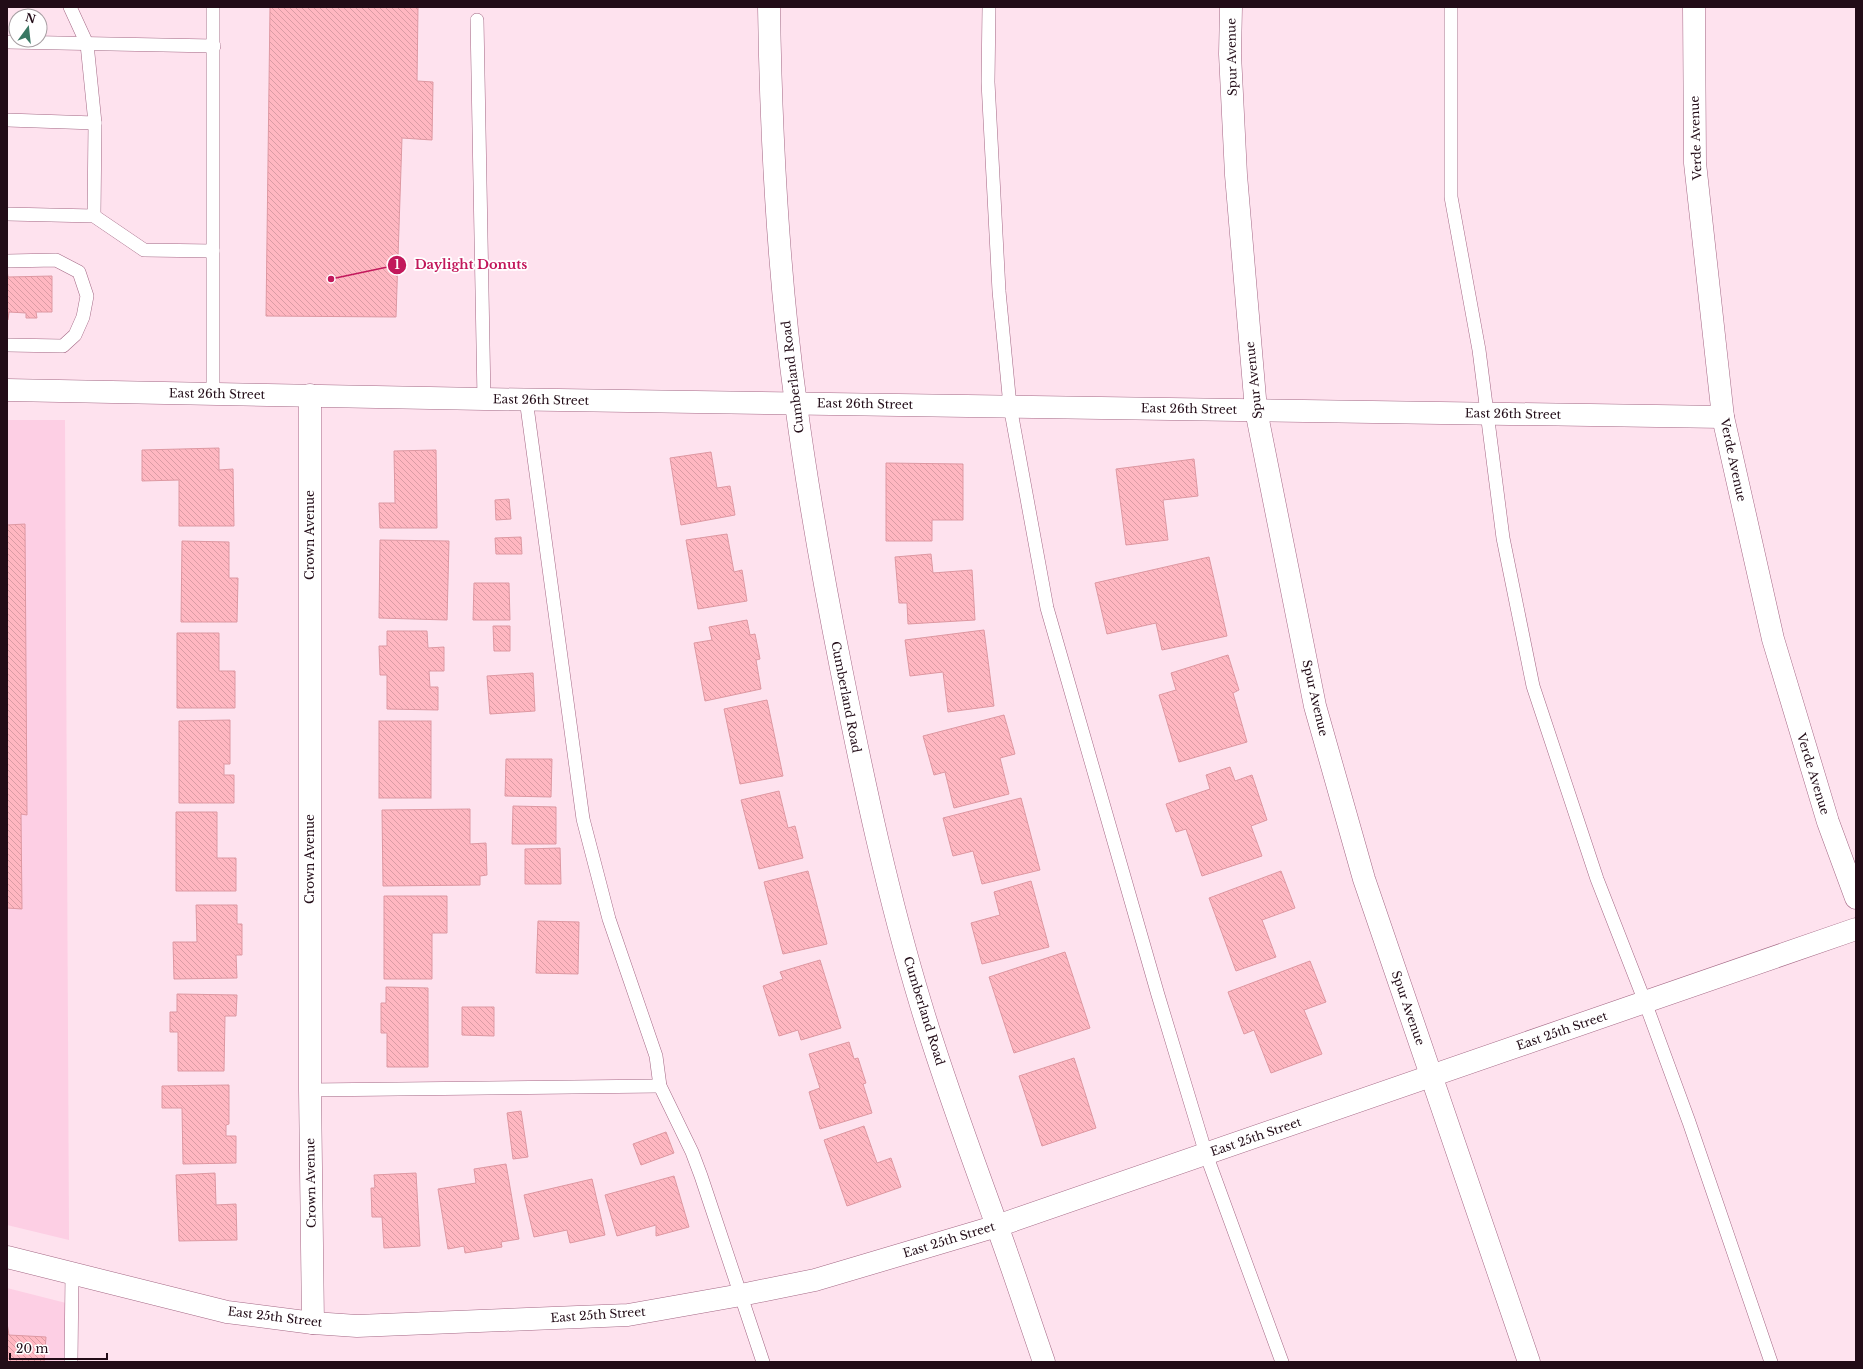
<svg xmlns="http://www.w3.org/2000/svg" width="1863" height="1369" font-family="'Libre Baskerville',serif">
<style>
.built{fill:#fdcfe4}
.building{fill:url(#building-back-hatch);stroke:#de98a2}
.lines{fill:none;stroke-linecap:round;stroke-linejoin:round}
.service-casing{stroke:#a46885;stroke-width:14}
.minor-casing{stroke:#a46885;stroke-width:23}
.service{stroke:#fff;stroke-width:13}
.minor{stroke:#fff;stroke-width:22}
.labels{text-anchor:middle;stroke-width:3.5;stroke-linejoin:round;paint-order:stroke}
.street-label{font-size:12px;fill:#220c17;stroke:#fff}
.leader{fill:none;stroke:#c2185b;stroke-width:1.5}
.callout-dot{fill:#c2185b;stroke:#fff;stroke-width:1.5}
.mark-label{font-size:12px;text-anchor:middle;font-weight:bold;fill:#fff}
.callout-label{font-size:13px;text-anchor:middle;font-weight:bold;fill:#c2185b;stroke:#fff;stroke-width:3.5;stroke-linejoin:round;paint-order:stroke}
</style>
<defs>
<pattern id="building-back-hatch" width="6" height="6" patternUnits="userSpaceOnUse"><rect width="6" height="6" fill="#ffb7c1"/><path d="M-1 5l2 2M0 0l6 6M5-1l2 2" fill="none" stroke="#da9ca5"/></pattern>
</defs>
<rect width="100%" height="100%" fill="#fee2ee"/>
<!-- built -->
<g class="built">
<path d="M7,420H65L69,1240L7,1225Z"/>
<path d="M7,1288L66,1303V1362H7Z"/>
</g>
<!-- building -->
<g class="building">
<path d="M270,7H418L417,81L433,82L432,140L402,138L396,317L266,316Z"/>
<path d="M7,270L8,277L52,276V312H36L37,318H26V313L9,312L8,320H7Z"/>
<path d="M219,448V470L233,469L234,526H179V480L142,481V450Z"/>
<path d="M436,450L437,528H380L379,503H395L394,451Z"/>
<path d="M711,452L717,488L730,486L735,515L681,525L670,458Z"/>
<path d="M1194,459L1198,496L1163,500L1168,540L1126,545L1116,469Z"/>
<path d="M886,463L963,464V520H932V541H886Z"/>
<path d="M509,499L511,519L496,520L495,500Z"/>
<path d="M25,524L27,815L21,814L22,909L7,908V525Z"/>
<path d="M727,534L734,572L742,570L747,601L698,609L686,540Z"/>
<path d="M521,537L522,554H496L495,538Z"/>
<path d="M380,540L449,541L447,620L379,618Z"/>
<path d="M182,541L229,542V578H238L237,622H181Z"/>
<path d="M931,554L933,573L972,570L975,620L908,624L907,603H899L895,557Z"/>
<path d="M1209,557L1227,636L1162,650L1156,623L1107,634L1095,583Z"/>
<path d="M474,583H509L510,620H473Z"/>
<path d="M747,620L750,635L755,634L760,659L756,660L761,689L705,701L694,643L712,640L709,627Z"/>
<path d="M493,626H510V651H494Z"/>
<path d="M984,630L994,706L948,712L943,672L910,676L905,640Z"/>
<path d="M387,631H427L428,648L444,647V671H429L430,687H438V710L387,709V675H380L379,646H387Z"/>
<path d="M177,633H219V671H235V708H177Z"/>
<path d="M1228,655L1239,690L1233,693L1247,742L1179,762L1159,695L1176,690L1171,673Z"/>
<path d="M533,673L535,711L490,714L487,676Z"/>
<path d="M767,700L783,776L740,784L724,709Z"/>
<path d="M1004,715L1015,754L1000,758L1009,794L954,808L945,772L934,775L923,736Z"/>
<path d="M230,720V764H224V775H234V803H179V721Z"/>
<rect x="379" y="721" width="52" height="77"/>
<path d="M506,759H552L551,797L505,796Z"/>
<path d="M1230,767L1235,781L1252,775L1267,820L1251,826L1262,856L1202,876L1186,829L1176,832L1166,804L1210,789L1206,775Z"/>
<path d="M779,791L788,828L795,826L803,858L759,869L741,800Z"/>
<path d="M1021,798L1040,870L982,884L973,851L953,856L943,818Z"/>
<path d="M513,806L556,807V844H512Z"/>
<path d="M470,809V844L486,843L487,875L480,876V885L383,886L382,810Z"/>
<path d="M176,812H217V858H236V891H176Z"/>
<path d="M560,848L561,884H525V849Z"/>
<path d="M808,871L827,944L783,954L764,882Z"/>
<path d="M1281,871L1295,908L1262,920L1276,957L1236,971L1209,898Z"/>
<path d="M1031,881L1049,947L982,964L971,923L1000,915L994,892Z"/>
<path d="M384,896H447V933H432V979H384Z"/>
<path d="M196,905H237V924H242V955H236L237,978L174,979L173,942H197Z"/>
<path d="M538,921L579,922L578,974L536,973Z"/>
<path d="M1065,952L1090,1028L1014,1053L989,977Z"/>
<path d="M820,960L841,1028L801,1040L798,1030L779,1036L763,986L783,979L780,972Z"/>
<path d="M1310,961L1326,1002L1304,1010L1322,1054L1271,1073L1254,1030L1244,1034L1228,992Z"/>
<path d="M386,987L428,988V1067H387V1033H381V1003H386Z"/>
<path d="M177,994L237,995L236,1016H225L224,1071H178V1032H170V1012H177Z"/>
<path d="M462,1007H494V1036L462,1035Z"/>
<path d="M849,1042L854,1059L858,1058L866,1083L863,1084L872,1113L820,1129L809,1092L820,1088L809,1054Z"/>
<path d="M1074,1058L1096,1128L1042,1146L1019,1076Z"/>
<path d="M229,1085V1124L226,1125V1136H236V1163L183,1164L182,1108H162V1086Z"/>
<path d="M521,1111L528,1157L513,1159L507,1113Z"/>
<path d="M864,1126L877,1163L891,1158L901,1187L847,1206L824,1140Z"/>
<path d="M666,1132L674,1153L641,1165L633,1144Z"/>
<path d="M506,1164L519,1239L501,1242L502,1247L465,1253L464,1246L448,1249L438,1189L476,1183L474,1169Z"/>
<path d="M215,1173L216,1205L236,1204L237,1240L179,1241L176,1175Z"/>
<path d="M416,1173L420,1246L384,1248L382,1217H372L371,1188H375L374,1175Z"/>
<path d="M674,1176L689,1227L656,1236V1225L617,1236L605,1195Z"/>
<path d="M592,1179L605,1235L570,1243L567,1230L534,1237L524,1195Z"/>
<path d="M7,1323L9,1335L46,1337L44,1362H7Z"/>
</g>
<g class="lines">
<!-- service casing -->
<g class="service-casing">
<g id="service">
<path d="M70,7L87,44L95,123L94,216"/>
<path d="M989,7L988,82L999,291L1010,406L1047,608L1158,995L1206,1154L1282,1362"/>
<path d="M1451,7V197L1479,350L1503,538L1533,686L1597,879L1645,1002L1689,1122L1771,1362"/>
<path d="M477,20L484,399"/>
<path d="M7,42L214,46"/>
<path d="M7,120L95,123"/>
<path d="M7,214L94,216L144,250L213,251"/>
<path d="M7,261L56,260L79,272L87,296L83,317L75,335L63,346L7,345"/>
<path d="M213,394V7"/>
<path d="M526,399L583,819L609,919L656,1056L660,1086L692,1152L701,1176L763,1362"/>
<path d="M310,1090L660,1086"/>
<path d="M71,1362L72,1273"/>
</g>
</g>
<!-- minor casing -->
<g class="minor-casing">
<g id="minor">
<path d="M769,7C771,139 778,273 796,404C808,494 824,583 842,673C864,784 888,896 921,1005C943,1079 970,1151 996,1223C1013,1269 1028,1316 1044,1362"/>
<path d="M1231,7L1230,54L1236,175L1256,410L1315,706L1364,879L1529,1362"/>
<path d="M1694,7L1695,163L1723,417L1773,639L1828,822L1856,898"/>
<path d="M7,390L484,399L1723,417"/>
<path d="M310,395V1090L313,1323"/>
<path d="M7,1257L227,1312L313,1323L357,1326L628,1315L741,1295L815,1280L997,1226L1856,929"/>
</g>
</g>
<!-- service -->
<use href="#service" class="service"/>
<!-- minor -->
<use href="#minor" class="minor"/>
</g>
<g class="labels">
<!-- street labels -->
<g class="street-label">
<text transform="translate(1232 57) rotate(-91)" y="4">Spur Avenue</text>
<text transform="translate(1696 138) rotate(-92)" y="4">Verde Avenue</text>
<text transform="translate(793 377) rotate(-97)" y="4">Cumberland Road</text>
<text transform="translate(1254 380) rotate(-96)" y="4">Spur Avenue</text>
<text transform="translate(217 394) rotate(1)" y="4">East 26th Street</text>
<text transform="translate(541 400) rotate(1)" y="4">East 26th Street</text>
<text transform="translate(865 404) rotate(1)" y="4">East 26th Street</text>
<text transform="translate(1189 409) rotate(1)" y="4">East 26th Street</text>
<text transform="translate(1513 414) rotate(1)" y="4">East 26th Street</text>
<text transform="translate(1733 460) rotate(78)" y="4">Verde Avenue</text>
<text transform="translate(310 535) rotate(-90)" y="4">Crown Avenue</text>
<text transform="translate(846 697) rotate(79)" y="4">Cumberland Road</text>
<text transform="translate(1315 698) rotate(77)" y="4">Spur Avenue</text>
<text transform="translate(1813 774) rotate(73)" y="4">Verde Avenue</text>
<text transform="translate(310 859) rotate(-90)" y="4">Crown Avenue</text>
<text transform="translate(1408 1008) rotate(71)" y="4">Spur Avenue</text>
<text transform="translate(924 1011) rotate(73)" y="4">Cumberland Road</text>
<text transform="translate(1562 1031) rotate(-19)" y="4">East 25th Street</text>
<text transform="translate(1256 1137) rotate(-19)" y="4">East 25th Street</text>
<text transform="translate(311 1183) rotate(-91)" y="4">Crown Avenue</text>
<text transform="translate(949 1240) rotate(-17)" y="4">East 25th Street</text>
<text transform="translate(598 1315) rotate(-4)" y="4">East 25th Street</text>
<text transform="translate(275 1317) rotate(7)" y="4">East 25th Street</text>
</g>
</g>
<!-- callouts -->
<path class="leader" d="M331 279L397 265"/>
<g class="callout-dot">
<circle cx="331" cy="279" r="4"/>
<circle cx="397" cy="265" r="10"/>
</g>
<g class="mark-label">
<text x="397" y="269">1</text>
</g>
<g class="callout-label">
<text x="471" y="269">Daylight Donuts</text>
</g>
<!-- border -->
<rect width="1863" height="1369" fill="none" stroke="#220c17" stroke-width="16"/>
<!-- north arrow -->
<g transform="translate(28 28) rotate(15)"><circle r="19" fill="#ffffff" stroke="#a79ea2"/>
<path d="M0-3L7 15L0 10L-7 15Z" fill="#397763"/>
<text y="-6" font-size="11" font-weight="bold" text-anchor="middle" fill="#220c17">N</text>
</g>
<!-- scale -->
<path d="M10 1353v6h97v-6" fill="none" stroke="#220c17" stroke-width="2"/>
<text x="16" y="1353" font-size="12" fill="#220c17" stroke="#ffffff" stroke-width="3" paint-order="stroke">20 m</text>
</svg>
